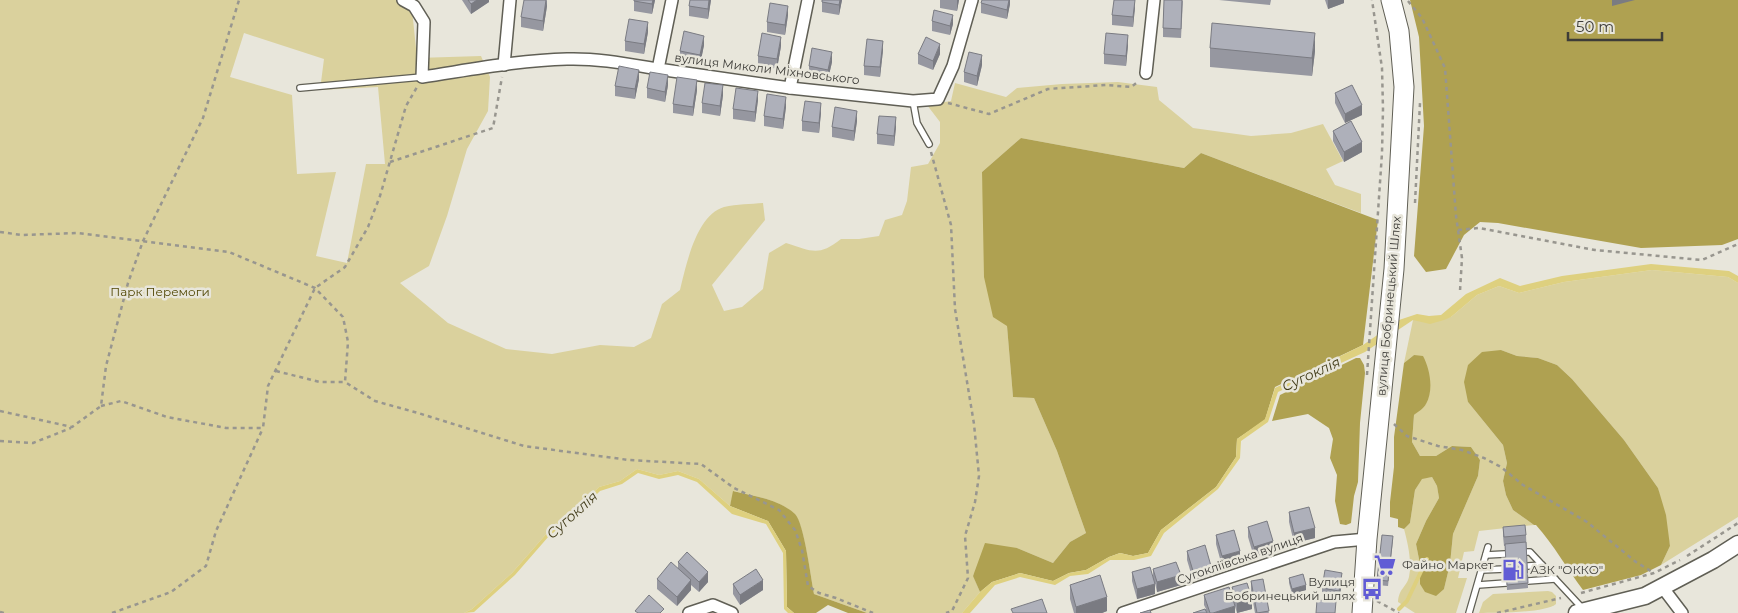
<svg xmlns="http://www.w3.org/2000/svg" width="1738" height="613" font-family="Montserrat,sans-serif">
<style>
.green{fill:#dad19d;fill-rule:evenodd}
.forest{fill:#afa151}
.water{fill:#ded07f}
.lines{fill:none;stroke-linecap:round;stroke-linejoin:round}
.stream{stroke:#ded07f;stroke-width:4}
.lane-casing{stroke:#605f55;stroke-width:8}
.street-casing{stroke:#605f55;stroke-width:14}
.secondary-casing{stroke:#605f55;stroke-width:19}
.primary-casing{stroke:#605f55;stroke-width:21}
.path{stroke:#98968f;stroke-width:2.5;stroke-dasharray:4 4;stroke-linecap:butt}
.lane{stroke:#fff;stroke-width:5.5}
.street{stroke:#fff;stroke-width:11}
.secondary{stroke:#fff;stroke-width:16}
.primary{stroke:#fff;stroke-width:19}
.wall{fill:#9697a0}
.shaded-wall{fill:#7a7b82}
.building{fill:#aeb0ba;stroke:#7a7b82}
.labels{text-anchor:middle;stroke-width:5;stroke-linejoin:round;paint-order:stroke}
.street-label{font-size:12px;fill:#3d3c38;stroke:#e8e6db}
.park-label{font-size:12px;fill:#504603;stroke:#e8e6db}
.poi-label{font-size:12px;fill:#3d3c38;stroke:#e8e6db;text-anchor:start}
.water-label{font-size:14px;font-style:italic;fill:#403a17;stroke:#e8e6db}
</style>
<rect width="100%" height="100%" fill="#e8e6db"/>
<!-- green -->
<g class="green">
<path d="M0,0H411L417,58L481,56L490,77L488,111L467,149L447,216L429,266L400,283L448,323L506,349L552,354L600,345L634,347L651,338L662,304L680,290C686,266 696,215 724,207C737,204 751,204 763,203L765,220L712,285L724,311L742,307L763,289L769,253L786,243C812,251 818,257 841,239H859L879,236L885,220L902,215L907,201L911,167L928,164L940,143V122L927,105L951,101L955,83L1006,97L1017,88L1062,84L1118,82L1157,87L1159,100L1193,128L1251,136L1291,133L1323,124L1343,161L1326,169L1335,185L1361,194V213L1201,153L1184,168L1021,138L982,172L984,205L1007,326L1013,397L1034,398L1057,451L1086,533L1070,542L1053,563L1017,548L973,575L980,592L962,613H867L814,594C811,578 804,524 795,515C780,499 753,496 734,491L730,506L699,479L678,471L659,475L637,469L620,481L599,487L573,512L547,533L512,573L472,609L464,613H0ZM244,33L324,59L320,90L378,87L385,164H366L347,263L316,256L336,172L297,174L292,95L230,77Z"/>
<path d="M1652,270L1728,277L1738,283V517L1661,565L1670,546L1658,488L1624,440L1572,379L1557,365L1538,358L1517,356L1501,350L1468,402L1503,445L1507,463L1503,481L1506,495L1513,510L1534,525L1479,531L1474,551L1464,552L1458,578H1467L1456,613H1415L1398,602C1399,588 1406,588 1409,577C1412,561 1408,544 1404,529L1410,523L1415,490L1422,478L1432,477L1437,486L1439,498L1426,521L1416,544L1420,564V584L1444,589L1450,564L1453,534L1478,476L1480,460L1471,447L1452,446L1436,456H1420L1412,442L1414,415L1426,404L1414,355L1404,363L1413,320L1451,317L1477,295L1499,286L1519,293L1564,282Z"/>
<path d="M1548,591L1552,592L1556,596V604C1546,613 1495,613 1479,613L1483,602L1493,594Z"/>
</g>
<!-- forest -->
<g class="forest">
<path d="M1410,0H1738V239L1722,245L1641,248L1498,223L1480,222L1464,235L1446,269L1426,272L1414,256L1424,126L1419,37Z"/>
<path d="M1021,138L1184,168L1201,153L1378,220L1363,345L1275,387L1265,420L1237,439L1236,457L1216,487L1161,530L1148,553L1133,556L1120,553L1109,557L1086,570L1069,573L1053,581L1020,573L992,582L980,592L973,576L985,543L1017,548L1053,563L1070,542L1086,533L1057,451L1034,398L1013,397L1007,326L993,317L984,277L982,172Z"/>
<path d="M1501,350L1517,356L1538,358L1557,365L1572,379L1624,440L1658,488L1666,515L1670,546L1661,565L1641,575L1583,590C1567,569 1554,545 1536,525H1534L1513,510L1506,495L1503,481L1507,463L1503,445L1468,402L1464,382L1468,365L1482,352Z"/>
<path d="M1414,355L1423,356C1430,369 1434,390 1426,404C1424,408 1418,412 1414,415L1412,442L1420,456H1436L1452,446L1471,447L1480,460L1478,476L1453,534L1450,564L1444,589L1436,596L1425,592L1420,584V564L1416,544L1426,521L1439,498L1437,486L1432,477L1422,479L1415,490L1410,523L1404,529L1398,527V519L1390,517V502L1394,467V437L1404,363Z"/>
<path d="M1356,358H1360L1364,365L1365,373L1360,423L1358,482L1354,496L1351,523L1346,525L1340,524L1335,501L1337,475L1330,458L1333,439L1329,428L1308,414L1272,421L1280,395Z"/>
<path d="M733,491C753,496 779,499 795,514C804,523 811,578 814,594L867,613H848L828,605L816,613H794L787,607L786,551L768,521L730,506Z"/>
</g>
<!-- water -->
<g class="water">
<path d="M1651,264L1729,271L1738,276V283L1728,277L1652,270L1564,282L1519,293L1499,286L1477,295L1451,317L1444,320L1430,324L1413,320L1365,352L1278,392L1268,422L1241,441L1240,458L1218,489L1164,533L1151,556L1134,560H1110L1088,574L1070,576L1055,585L1020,577L995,585L970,613H962L980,592L992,582L1020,573L1053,581L1069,573L1086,570L1109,557L1120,553L1133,556L1148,553L1161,530L1216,487L1236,457L1237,439L1265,419L1275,388L1363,345L1399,320L1417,314L1429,316L1441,315L1466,294L1500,278L1520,286L1562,276Z"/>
<path d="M637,469L659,475L678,471L699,479L730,506L768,521L786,551L787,607L794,613H788L784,609L783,553L766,524L732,514L697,482L678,475L659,479L638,473L622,484L600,491L575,516L549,536L515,575L474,612L464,613L472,609L512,573L547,533L573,512L599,487L620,481Z"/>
</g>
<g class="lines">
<!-- stream -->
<path class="stream" d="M1399,609L1407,601L1427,559"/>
<!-- lane casing -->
<g class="lane-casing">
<g id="lane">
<path d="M300,88L422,77"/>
<path d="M913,101L917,123L929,144"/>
<path d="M1527,552H1530L1584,610"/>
<path d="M1486,555L1505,554"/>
<path d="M1528,566L1542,565"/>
<path d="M1482,570L1505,569"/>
<path d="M1528,581L1555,579"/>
<path d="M1478,585L1506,583"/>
<path d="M1469,613L1488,547"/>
</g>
</g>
<!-- street casing -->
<g class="street-casing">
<g id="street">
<path d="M403,0L414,6L424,22L422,77C469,70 520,60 567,59C597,58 628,64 658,69"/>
<path d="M672,0L658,69L790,88L913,101L938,99L953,66L972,0"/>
<path d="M504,65L510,0"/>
<path d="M1146,73L1154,0"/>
<path d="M790,88L808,0"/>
<path d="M1663,588L1682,613"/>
<path d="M689,613L713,605L732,613"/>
<path d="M1123,613L1334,542L1367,539"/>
</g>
</g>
<!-- secondary casing -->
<g class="secondary-casing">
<path id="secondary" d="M1577,613L1645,596L1713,560L1738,544"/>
</g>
<!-- primary casing -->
<g class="primary-casing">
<path id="primary" d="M1362,613L1367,539L1394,269L1404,87L1399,31L1391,0"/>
</g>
<!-- path -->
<g class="path">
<path d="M1408,1L1422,18L1445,68L1456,216L1462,258L1460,291"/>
<path d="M948,103L989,114L1048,89L1106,85L1131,87L1139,81"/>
<path d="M931,152L951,225L955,309L974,424L979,476L975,502L965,536L968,578L952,611L946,613"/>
<path d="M390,162L493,128L502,77"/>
<path d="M1415,203L1420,103"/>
<path d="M1458,230L1479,228L1595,250L1702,260L1738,244"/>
<path d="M0,232L22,235L78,233L229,252L315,288L343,317L348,342L345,382L375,401L418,413L524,446L629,460L701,464L734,488L779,510L795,530L802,550L808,586L819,593L836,598L873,613"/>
<path d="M276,371L320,382H345"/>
<path d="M1367,375L1382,153L1383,109L1382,68L1372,0"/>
<path d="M101,406L121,401L167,417L226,428H263L268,386L315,288L345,267L368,227L380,196L406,106L417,87"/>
<path d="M0,411L72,427L101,406L106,366L128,283L143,241L203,118L239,0"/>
<path d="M1394,424L1407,436L1438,446L1462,450L1484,458L1501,467L1523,485L1587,522L1636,562L1654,573"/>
<path d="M0,441L33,443L71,428"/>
<path d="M1687,556L1738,523"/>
<path d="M1581,593L1654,573L1680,560"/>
<path d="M1377,601L1399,613"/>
<path d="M0,612L4,613"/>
<path d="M112,613L171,592L206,566L216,531L263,428"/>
<path d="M1497,613L1561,598"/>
</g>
<!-- lane -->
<use href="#lane" class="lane"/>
<!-- street -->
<use href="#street" class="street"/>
<!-- secondary -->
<use href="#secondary" class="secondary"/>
<!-- primary -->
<use href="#primary" class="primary"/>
</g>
<!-- wall -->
<g class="wall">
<path d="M462,0H489V2L471,14Z"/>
<path d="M547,0V6L543,31L521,27V17Z"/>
<path d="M634,0H655L652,14L634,11Z"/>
<path d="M711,0L708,19L689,16V6Z"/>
<path d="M822,0H842L839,15L822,12Z"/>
<path d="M940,0H959L957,11L940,8Z"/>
<path d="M1010,0V4L1007,19L981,13V3Z"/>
<path d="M1183,0L1181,38L1163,37V28Z"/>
<path d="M1219,0H1271L1270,5Z"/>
<path d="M1325,0H1344V3L1328,9Z"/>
<path d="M1135,7L1133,27L1112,25V15Z"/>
<path d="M788,15L785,35L767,32V22Z"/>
<path d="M932,21L953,24L950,35L932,31Z"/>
<path d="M648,32L644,54L625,51V41Z"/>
<path d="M704,45L700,65L680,60V51Z"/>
<path d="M1128,45L1126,66L1104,64V54Z"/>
<path d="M781,46L777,69L758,65V56Z"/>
<path d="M1210,48L1315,51L1312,76L1210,67Z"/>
<path d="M883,50L880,77L864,75V66Z"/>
<path d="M918,54H940L933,70L918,64Z"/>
<path d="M832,62L828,79L809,76V66Z"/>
<path d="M982,65L977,86L964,82V72Z"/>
<path d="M639,79L635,99L615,96V86Z"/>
<path d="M668,85L665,102L647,98V88Z"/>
<path d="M697,90L693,116L673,113V104Z"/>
<path d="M1335,93L1362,115L1345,123L1335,103Z"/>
<path d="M723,95L720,116L702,113V103Z"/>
<path d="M758,100L755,122L733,119V109Z"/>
<path d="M786,107L783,129L764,126V116Z"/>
<path d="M821,112L819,133L802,131V121Z"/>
<path d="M857,121L854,141L832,137V127Z"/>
<path d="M896,127L894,146L877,144V134Z"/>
<path d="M1333,131L1362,152L1344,162L1333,141Z"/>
<path d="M1289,512L1315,538L1294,543L1289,522Z"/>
<path d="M1248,527L1273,551L1254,557L1248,537Z"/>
<path d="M1503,527L1526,535L1528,588L1507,590L1505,546H1504L1503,536Z"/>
<path d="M1216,535L1240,561L1222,566L1216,544Z"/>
<path d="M1393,540L1388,586L1377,585V580Z"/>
<path d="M1187,551L1211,575L1193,580L1187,560Z"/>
<path d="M678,562L708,582L699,592L691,585V590L677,606L657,589V579L678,568Z"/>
<path d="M1153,569L1181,585L1157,592L1155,583V594L1137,599L1132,581V572L1153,578Z"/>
<path d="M1289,578L1306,590L1292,594L1289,583Z"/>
<path d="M1251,581L1269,613H1255L1251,591Z"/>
<path d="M1342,583L1339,600L1322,597V588Z"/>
<path d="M733,584L763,590L740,605L733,594Z"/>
<path d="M1070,585L1107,611L1102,613H1074L1070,599Z"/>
<path d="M1232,587L1252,609L1237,613L1232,597Z"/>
<path d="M1204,595L1235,613H1193L1206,609L1204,605Z"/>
</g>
<!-- shaded-wall -->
<g class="shaded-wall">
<path d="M477,0H489V2L471,14V4Z"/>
<path d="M546,0L547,6L543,31V21Z"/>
<path d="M653,0H655L652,14V4Z"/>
<path d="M709,0H711L708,19V9Z"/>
<path d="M840,0H842L839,15V5Z"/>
<path d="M957,0H959L957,11Z"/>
<path d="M1009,0H1010V4L1007,19V10Z"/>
<path d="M1135,0V7L1133,27V17Z"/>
<path d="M1328,0H1344V3L1328,9Z"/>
<path d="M1612,0H1635L1612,6Z"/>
<path d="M788,6V15L785,35V25Z"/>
<path d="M953,15V24L950,35V26Z"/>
<path d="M648,22V32L644,54V44Z"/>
<path d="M1315,33V51L1312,76V58Z"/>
<path d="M1128,35V45L1126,66V56Z"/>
<path d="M704,36V45L700,65V55Z"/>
<path d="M781,37V46L777,69V59Z"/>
<path d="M883,41V50L880,77V67Z"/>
<path d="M940,44V54L933,70V61Z"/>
<path d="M832,52V62L828,79V70Z"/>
<path d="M982,55V65L977,86V76Z"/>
<path d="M639,70V79L635,99V89Z"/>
<path d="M668,75V85L665,102V92Z"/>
<path d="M697,80V90L693,116V107Z"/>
<path d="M723,85V95L720,116V106Z"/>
<path d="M758,91V100L755,122V112Z"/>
<path d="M786,97V107L783,129V119Z"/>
<path d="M821,103V112L819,133V123Z"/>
<path d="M1362,105V115L1345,123V114Z"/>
<path d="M857,111V121L854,141V131Z"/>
<path d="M896,117V127L894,146V136Z"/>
<path d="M1362,142V152L1344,162V152Z"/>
<path d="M1315,528V538L1294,543V533Z"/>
<path d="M1273,541V551L1254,557V547Z"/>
<path d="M1240,551V561L1222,566V556Z"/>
<path d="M1211,566V575L1193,580V571Z"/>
<path d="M708,572V582L699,592V582Z"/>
<path d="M1342,573V583L1339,600V591Z"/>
<path d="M1181,575V585L1157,592V582Z"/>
<path d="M691,580V590L677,606V597Z"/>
<path d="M763,580V590L740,605V595Z"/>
<path d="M1155,584V594L1137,599V589Z"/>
<path d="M1306,585V590L1292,594V589Z"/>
<path d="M1107,597V611L1102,613H1076V607Z"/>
<path d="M1252,599V609L1237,613V603Z"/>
<path d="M1235,606V613H1213Z"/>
</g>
<!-- building -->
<g class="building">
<path d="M468,0H477L471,4Z"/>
<path d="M524,0H546L543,21L521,17Z"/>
<path d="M634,0H653L652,4L634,1Z"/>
<path d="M690,0H709L708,9L689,6Z"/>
<path d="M822,0H840L839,5L822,2Z"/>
<path d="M982,0H1009L1007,10L981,3Z"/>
<path d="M1114,0H1135L1133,17L1112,15Z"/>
<path d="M1164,0H1182L1181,29L1163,28Z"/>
<path d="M770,3L788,6L785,25L767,22Z"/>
<path d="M934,10L953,15L950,26L932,21Z"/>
<path d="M629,19L648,22L644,44L625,41Z"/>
<path d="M1212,23L1315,33L1312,58L1210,48Z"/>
<path d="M684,31L704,36L700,55L680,51Z"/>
<path d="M762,33L781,37L777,59L758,56Z"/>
<path d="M1106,33L1128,35L1126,56L1104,54Z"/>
<path d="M926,37L940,44L933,61L918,54Z"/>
<path d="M867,39L883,41L880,67L864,66Z"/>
<path d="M812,48L832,52L828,70L809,66Z"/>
<path d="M969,52L982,55L977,76L964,72Z"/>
<path d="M619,66L639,70L635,89L615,86Z"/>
<path d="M650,72L668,75L665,92L647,88Z"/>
<path d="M677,77L697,80L693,107L673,104Z"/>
<path d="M705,83L723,85L720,106L702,103Z"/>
<path d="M1352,85L1362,105L1345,114L1335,93Z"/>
<path d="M736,88L758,91L755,112L733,109Z"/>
<path d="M767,94L786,97L783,119L764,116Z"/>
<path d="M805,101L821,103L819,123L802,121Z"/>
<path d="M835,107L857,111L854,131L832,127Z"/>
<path d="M879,116L896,117L894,136L877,134Z"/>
<path d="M1351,121L1362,142L1344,152L1333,131Z"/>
<path d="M1309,507L1315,528L1294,533L1289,512Z"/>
<path d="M1267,521L1273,541L1254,547L1248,527Z"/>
<path d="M1525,525L1526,535L1504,537L1503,527Z"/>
<path d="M1234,530L1240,551L1222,556L1216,535Z"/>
<path d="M1382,535L1393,536L1388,581L1377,580Z"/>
<path d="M1526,542L1528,583L1507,585L1505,544Z"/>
<path d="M1205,545L1211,566L1193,571L1187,551Z"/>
<path d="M687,552L708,572L699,582L678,562Z"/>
<path d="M671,562L691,580L677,597L657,579Z"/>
<path d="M1176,562L1181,575L1157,582L1153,569Z"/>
<path d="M1150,567L1155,584L1137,589L1132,572Z"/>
<path d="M756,569L763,580L740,595L733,584Z"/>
<path d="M1325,570L1342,573L1339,591L1322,588Z"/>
<path d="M1303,574L1306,585L1292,589L1289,578Z"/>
<path d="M1100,575L1107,597L1076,607L1070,585Z"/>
<path d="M1263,579L1269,611L1257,613L1251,581Z"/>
<path d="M1247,583L1252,599L1237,603L1232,587Z"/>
<path d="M1229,587L1235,606L1213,613H1210L1204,595Z"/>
<path d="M649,595L664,609L660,613H638L635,611Z"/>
<path d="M1042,599L1047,613H1013L1011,609Z"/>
<path d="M1317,600L1336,601L1335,613H1316Z"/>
<path d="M1205,609L1207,613H1193Z"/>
<path d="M1150,610L1151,613H1140Z"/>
</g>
<!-- icons -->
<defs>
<g id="supermarket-bare" transform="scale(1.725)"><path d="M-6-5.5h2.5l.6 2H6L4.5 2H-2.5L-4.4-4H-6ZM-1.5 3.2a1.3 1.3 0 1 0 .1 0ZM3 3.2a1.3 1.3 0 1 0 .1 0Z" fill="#615cd5" stroke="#e8e6db" stroke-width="2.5" paint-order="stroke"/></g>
<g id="fuel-bare" transform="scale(1.725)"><path d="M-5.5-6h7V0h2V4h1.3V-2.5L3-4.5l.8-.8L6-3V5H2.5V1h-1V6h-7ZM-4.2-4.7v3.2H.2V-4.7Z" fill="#615cd5" stroke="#e8e6db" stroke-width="2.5" paint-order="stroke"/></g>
<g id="bus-bare" transform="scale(1.725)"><path d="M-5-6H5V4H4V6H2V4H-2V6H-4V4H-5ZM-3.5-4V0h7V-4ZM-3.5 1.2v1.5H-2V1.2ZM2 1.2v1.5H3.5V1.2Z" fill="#615cd5" stroke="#e8e6db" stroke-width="2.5" paint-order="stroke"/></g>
</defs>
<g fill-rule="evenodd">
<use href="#supermarket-bare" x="1385" y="565"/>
<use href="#fuel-bare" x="1513" y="570"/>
<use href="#bus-bare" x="1372" y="589"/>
</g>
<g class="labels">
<!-- street labels -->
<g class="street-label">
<text transform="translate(767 69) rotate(7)" y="4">вулиця Миколи Міхновського</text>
<text transform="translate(1389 306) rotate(-85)" y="4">вулиця Бобринецький Шлях</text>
<text transform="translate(1240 559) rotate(-19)" y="4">Сугокліївська вулиця</text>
</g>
<!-- park labels -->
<g class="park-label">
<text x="160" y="296">Парк Перемоги</text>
</g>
<!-- poi labels -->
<g class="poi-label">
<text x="1402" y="569">Файно Маркет</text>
<text x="1530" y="574">АЗК "ОККО"</text>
<text x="1355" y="586" text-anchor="end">Вулиця<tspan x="1355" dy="14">Бобринецький шлях</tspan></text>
</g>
<!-- water labels -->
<g class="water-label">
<text transform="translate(1311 374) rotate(-25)" y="5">Сугоклія</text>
<text transform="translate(572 515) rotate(-42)" y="5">Сугоклія</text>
</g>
</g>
<!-- scale -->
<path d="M1568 32v8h94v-8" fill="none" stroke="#3d3c38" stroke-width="2.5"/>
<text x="1576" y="32" font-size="15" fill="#3d3c38" stroke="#e8e6db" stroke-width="4" paint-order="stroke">50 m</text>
</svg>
